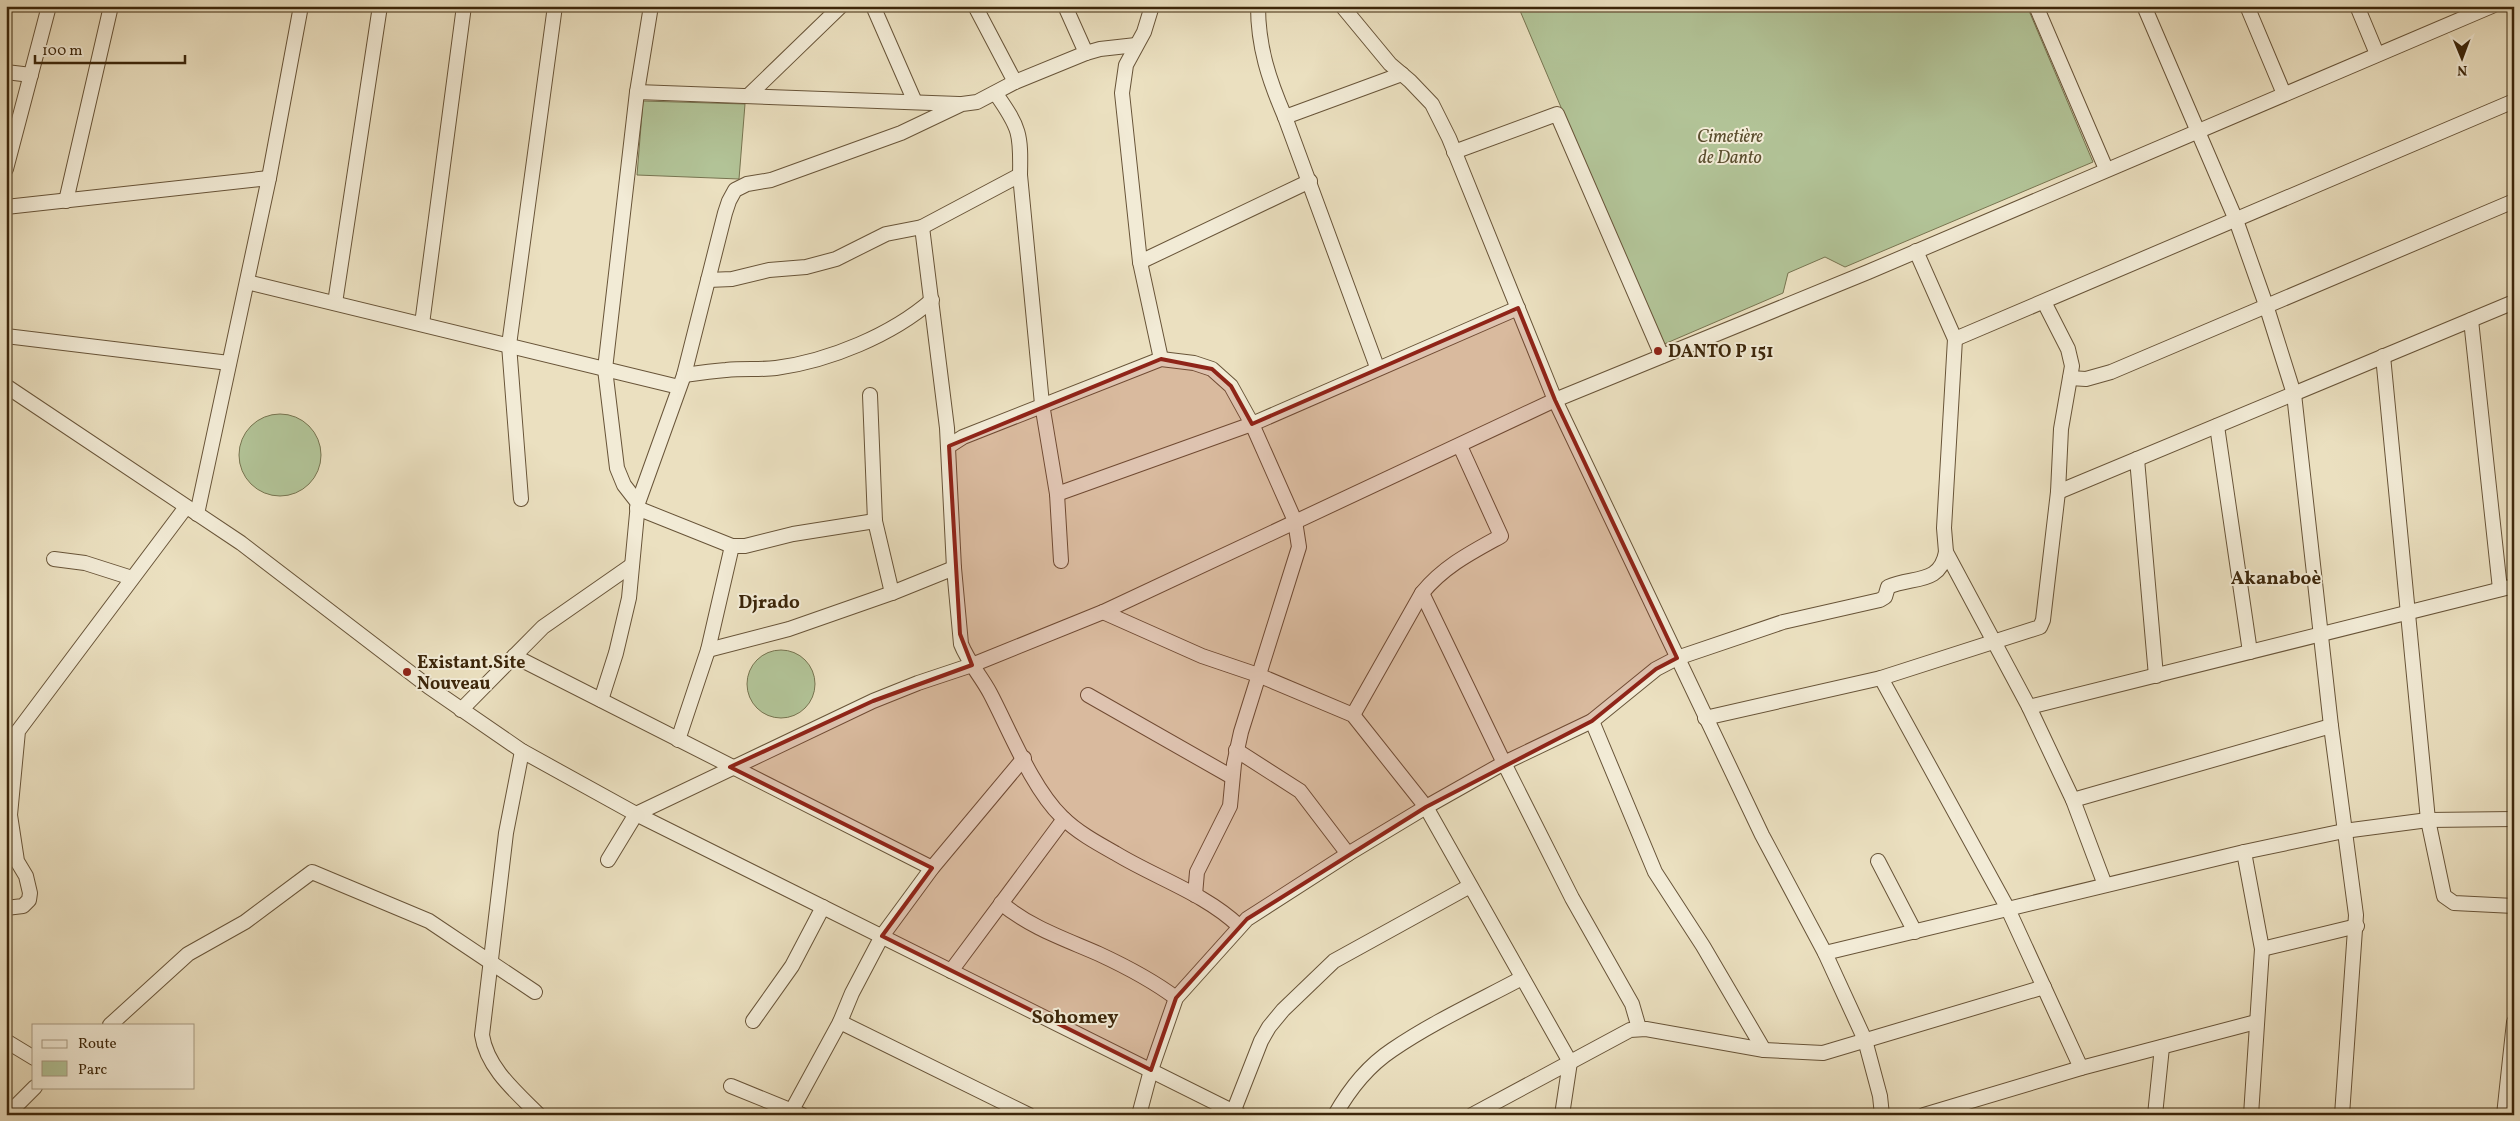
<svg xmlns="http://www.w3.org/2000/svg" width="2520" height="1121" font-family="Vollkorn,serif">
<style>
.green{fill:#b2c397;stroke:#777450}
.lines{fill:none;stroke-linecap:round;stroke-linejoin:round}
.minor-casing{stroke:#685438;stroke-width:16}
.minor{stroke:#f2ebd6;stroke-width:14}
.marked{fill:#8f2418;fill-opacity:0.2;stroke:#8f2418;stroke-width:4;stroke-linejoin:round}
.poi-dot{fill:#8f2418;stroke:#f2ebd6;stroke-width:2}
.labels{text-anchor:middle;stroke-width:4;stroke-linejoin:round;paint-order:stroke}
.park-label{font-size:18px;font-style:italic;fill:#5a4d2d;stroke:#f2ebd6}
.poi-label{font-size:18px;font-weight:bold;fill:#3c260a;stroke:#f2ebd6;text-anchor:start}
.neighbourhood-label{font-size:19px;font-weight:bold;fill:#3c260a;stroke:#f2ebd6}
.quarter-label{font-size:20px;font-weight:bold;fill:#3c260a;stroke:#f2ebd6}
</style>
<rect width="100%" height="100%" fill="#ebe0c0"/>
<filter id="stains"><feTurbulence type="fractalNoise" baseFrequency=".004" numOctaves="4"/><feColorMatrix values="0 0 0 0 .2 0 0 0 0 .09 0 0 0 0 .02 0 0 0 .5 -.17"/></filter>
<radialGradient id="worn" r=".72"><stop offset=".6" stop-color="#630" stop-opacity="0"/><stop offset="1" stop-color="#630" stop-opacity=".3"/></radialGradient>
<!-- green -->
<g class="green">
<path d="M1518,6H2027L2093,162L1845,267L1825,257L1788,273L1783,293L1662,345Z"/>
<path d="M643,101L745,104L739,179L637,175Z"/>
<circle cx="280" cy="455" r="41"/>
<circle cx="781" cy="684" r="34"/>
</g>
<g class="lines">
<!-- minor casing -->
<g class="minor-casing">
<g id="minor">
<path d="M873,6L915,102"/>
<path d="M975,6L1015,82"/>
<path d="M1065,6L1086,53"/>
<path d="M1152,6L1144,32L1126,65L1122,93L1140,262L1161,359"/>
<path d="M1258,6C1258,47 1269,80 1285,117"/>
<path d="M1342,6L1390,64L1410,81L1432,104L1449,138L1555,400L1762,835L1825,953L1865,1040L1880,1096L1882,1115"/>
<path d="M2036,6L2106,169"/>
<path d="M2144,6L2236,220L2266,305L2294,394L2331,726L2356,915L2342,1115"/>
<path d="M2247,6L2284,94"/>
<path d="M2357,6L2377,54"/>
<path d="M6,72L31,75"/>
<path d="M637,92L959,104"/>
<path d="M996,94C1020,128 1021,134 1020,175L1042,404L1057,494L1061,561"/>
<path d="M748,96L841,6"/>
<path d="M1454,152L1557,114L1662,356"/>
<path d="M6,169L49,6"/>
<path d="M66,201L111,6"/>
<path d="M6,207L269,178"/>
<path d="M922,227L947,428L954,568L961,644C968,662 981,676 990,693C1010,731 1032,788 1062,817C1077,832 1097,843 1115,853C1156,878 1204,893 1239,926"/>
<path d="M1916,251L1955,339L1944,528L1946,552L2029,707L2073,800L2105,885"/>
<path d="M1140,262L1310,181"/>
<path d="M708,280L732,279L769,270L806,267L836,259L886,234L922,227L1020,175"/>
<path d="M247,282L679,387"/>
<path d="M335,303L380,6"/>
<path d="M2471,320L2500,589"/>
<path d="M422,324L464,6"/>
<path d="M6,336L229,363"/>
<path d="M1955,339L2514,101"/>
<path d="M2383,356L2428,820L2444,896L2454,903L2514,906"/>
<path d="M1377,367L1285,117L1402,74"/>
<path d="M684,375C698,373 712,371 726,370C743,368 760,370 776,368C829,361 892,335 932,300"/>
<path d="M2070,378L2086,379L2111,372L2514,201"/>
<path d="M6,386L241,543L429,687L522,751L636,814L1240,1115"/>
<path d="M870,395L875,521L892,593"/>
<path d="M2217,426L2250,652"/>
<path d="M949,446L963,437L1161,359L1194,363L1212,369L1231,386L1252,424L1295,521L1299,547L1241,732L1234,764L1230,806L1197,872L1195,895"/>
<path d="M2137,459L2156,676"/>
<path d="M2058,492L2514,302"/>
<path d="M1057,494L1252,424L1518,308"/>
<path d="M521,499L509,345L555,6"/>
<path d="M638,503L624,485L617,468L605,369L637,92L651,6"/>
<path d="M637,508L732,546H745L793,534L875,521"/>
<path d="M197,514L269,178L301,6"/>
<path d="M54,559L85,563L132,578"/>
<path d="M1422,593L1504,763L1572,898L1632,1004L1639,1028"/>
<path d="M1103,612L1202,656L1258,675L1353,715L1426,807L1570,1062L1562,1115"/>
<path d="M708,650L789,629L892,593L954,568"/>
<path d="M514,656L932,868"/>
<path d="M1881,678L2008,909L2081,1068"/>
<path d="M1088,695L1232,777"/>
<path d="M601,700L616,653L629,598L638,503L684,375L725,213L729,201L735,190L747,184L771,180L901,133L962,104L977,102L1015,82L1086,53L1100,49L1136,45"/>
<path d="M2029,707L2514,586"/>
<path d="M461,710L543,627L632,565"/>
<path d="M1353,715L1422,593C1444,566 1472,552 1501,536L1460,446"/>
<path d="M1705,718L1881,678L2040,627L2043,620L2058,492L2061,429L2072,366L2068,349L2044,302"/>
<path d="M1592,721L1655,872L1703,946L1764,1050"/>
<path d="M678,740L708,650L732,546"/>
<path d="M1236,750L1300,791L1348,854"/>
<path d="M522,751L506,833L482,1035C487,1068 516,1092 539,1115"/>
<path d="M2073,800L2331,726"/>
<path d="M2244,852L2262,949L2251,1115"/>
<path d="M608,860L636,814L873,701L918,683L972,665L1103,612L1555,400L1868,272L2492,6"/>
<path d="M1878,861L1915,932"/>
<path d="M1001,903C1031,928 1065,939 1099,954C1127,967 1152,980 1176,998"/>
<path d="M6,908L23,906L29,900L30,893L26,876L17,861L10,815L18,731L186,507"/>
<path d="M2262,949L2357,926"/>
<path d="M1825,953L2244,852L2344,831L2428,820L2514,819"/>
<path d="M951,971L1064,819"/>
<path d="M753,1021L792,966L823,907"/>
<path d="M840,1022L1029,1115"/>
<path d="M110,1025L188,954L245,922L312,872L429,921L535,992"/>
<path d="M6,1041L34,1058"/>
<path d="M731,1086L802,1115"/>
<path d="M792,1110L840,1022L852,993L882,936L932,868L1024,758"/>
<path d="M7,1115L35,1087"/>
<path d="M1139,1115L1151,1070L1176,998L1247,919L1348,854L1426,807L1504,763L1592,721L1656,669L1677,658L1783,622L1880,600L1885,597L1888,587C1913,576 1940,585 1946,552"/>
<path d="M1232,1115L1261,1041L1269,1027L1283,1010L1334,961L1470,886"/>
<path d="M1335,1115C1349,1090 1368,1066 1392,1050C1433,1022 1479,1001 1522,978"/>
<path d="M1472,1115L1630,1030L1646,1029L1764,1050L1823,1053L2044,987"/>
<path d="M1924,1115L2081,1068L2256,1022"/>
<path d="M2155,1115L2162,1047"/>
<path d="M2504,1115L2514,1022"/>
</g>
</g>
<!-- minor -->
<use href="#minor" class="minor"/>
</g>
<!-- marked area -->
<path class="marked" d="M1518,308L1555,400L1677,658L1656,669L1592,721L1426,807L1247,919L1176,998L1151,1070L882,936L932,868L730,767L873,701L972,665L960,634L949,446L1161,359L1212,369L1231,386L1252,424Z"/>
<!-- markers -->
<g class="poi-dot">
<circle cx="1658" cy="351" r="5"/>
<circle cx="407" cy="672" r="5"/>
</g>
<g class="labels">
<!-- park labels -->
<g class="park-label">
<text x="1730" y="142">Cimetière<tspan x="1730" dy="21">de Danto</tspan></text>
</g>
<!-- poi labels -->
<g class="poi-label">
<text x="1668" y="357">DANTO P 151</text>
<text x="417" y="668">Existant.Site<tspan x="417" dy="21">Nouveau</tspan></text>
</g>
<!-- neighbourhood labels -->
<g class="neighbourhood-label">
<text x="2276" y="584">Akanaboè</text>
<text x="769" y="608">Djrado</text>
</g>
<!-- quarter labels -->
<g class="quarter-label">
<text x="1075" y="1023">Sohomey</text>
</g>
</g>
<!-- margin -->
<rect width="2520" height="1121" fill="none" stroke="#ebe0c0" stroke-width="25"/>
<rect x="8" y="8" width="2505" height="1106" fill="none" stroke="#3c260a" stroke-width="2.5"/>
<rect x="12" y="12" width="2495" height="1096" fill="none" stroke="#3c260a"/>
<!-- legend -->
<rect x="32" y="1024" width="162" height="65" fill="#f2ebd6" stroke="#a99c84"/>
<rect x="42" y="1040" width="25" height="8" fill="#f2ebd6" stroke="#a99c84"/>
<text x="78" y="1048" font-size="15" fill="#3c260a">Route</text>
<rect x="42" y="1061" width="25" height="15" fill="#b2c397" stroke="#a99c84"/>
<text x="78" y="1074" font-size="15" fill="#3c260a">Parc</text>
<!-- north arrow -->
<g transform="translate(2462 58) rotate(179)" stroke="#f2ebd6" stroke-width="4" paint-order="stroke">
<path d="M0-4L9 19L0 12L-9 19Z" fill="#3c260a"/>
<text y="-8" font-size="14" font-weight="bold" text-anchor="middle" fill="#3c260a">N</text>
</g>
<!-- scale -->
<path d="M35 55v8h150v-8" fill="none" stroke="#3c260a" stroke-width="2.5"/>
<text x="42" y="55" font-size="15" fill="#3c260a" stroke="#f2ebd6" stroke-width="4" paint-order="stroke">100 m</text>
<rect width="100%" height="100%" filter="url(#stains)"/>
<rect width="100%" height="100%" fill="url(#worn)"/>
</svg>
